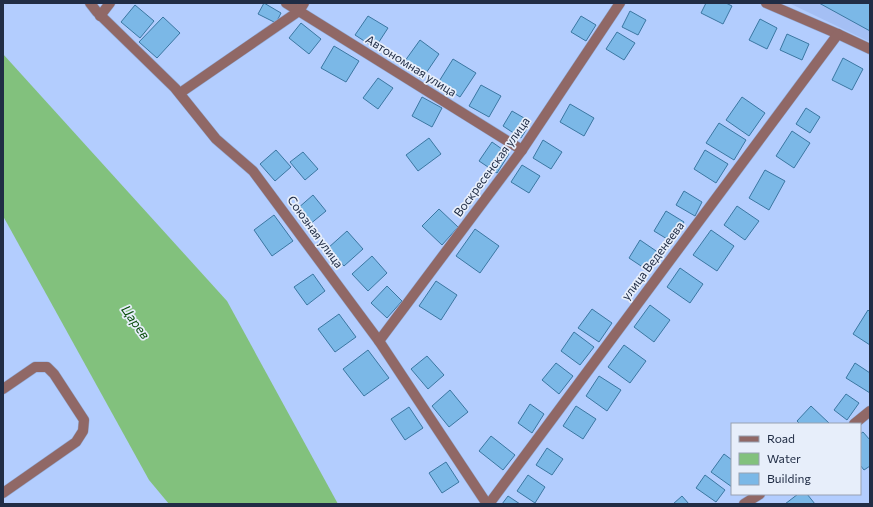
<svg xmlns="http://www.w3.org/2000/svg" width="873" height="507" font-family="Commissioner,sans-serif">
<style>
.built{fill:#a4bff4}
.water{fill:#82c17d}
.building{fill:#7bb8e7;stroke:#3b77a2}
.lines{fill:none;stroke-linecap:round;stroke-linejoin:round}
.minor-casing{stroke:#93aad5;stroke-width:11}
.minor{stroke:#906866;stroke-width:10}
.labels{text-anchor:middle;stroke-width:3.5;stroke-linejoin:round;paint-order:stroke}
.street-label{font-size:12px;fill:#212d45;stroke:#e7eefa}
.water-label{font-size:13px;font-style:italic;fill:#074c08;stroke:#e7eefa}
</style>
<rect width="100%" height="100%" fill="#b3cdfe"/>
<!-- built -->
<path class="built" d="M789,3H870V42Z"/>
<!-- water -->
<path class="water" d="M3,54L227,301L338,504H169L149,480L3,216Z"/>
<!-- building -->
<g class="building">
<path d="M264,3L281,13L276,23L258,14Z"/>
<path d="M706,3H726L732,6L723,24L701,13Z"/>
<path d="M819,3H870V31Z"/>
<path d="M135,5L154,21L140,38L121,22Z"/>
<path d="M630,11L646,20L638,35L622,27Z"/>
<path d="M368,16L388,28L375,48L355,35Z"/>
<path d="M581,16L596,25L586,41L571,32Z"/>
<path d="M163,17L180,33L157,58L139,42Z"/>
<path d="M760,19L777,28L767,49L749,40Z"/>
<path d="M301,23L321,39L309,54L289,38Z"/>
<path d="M617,32L635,43L624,60L606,49Z"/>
<path d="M787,34L809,44L802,60L780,50Z"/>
<path d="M420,40L439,54L422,79L402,65Z"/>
<path d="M334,46L359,61L346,82L321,68Z"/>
<path d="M843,58L863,69L852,90L832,80Z"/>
<path d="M453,59L476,73L460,97L438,83Z"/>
<path d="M378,78L393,88L378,109L363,98Z"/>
<path d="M481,85L501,96L489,117L469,106Z"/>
<path d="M422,97L442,108L432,127L412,116Z"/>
<path d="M742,97L765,113L749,136L726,120Z"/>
<path d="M570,104L594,118L584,136L560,122Z"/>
<path d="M806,108L820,117L810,133L796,124Z"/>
<path d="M512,111L531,122L521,138L503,126Z"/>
<path d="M719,123L746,140L734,160L706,143Z"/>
<path d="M792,131L810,143L794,168L776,156Z"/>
<path d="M429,138L441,154L418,171L406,155Z"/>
<path d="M543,140L562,152L551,169L533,158Z"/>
<path d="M492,142L509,154L497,173L479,161Z"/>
<path d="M276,150L291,167L275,181L260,164Z"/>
<path d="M705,150L728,164L716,183L694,169Z"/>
<path d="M303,152L318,169L305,180L290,162Z"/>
<path d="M522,165L540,176L529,193L511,182Z"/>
<path d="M765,170L785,181L769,210L749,198Z"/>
<path d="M684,191L702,202L695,216L676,205Z"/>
<path d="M313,195L326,211L309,225L297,209Z"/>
<path d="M737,206L759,221L745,240L724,225Z"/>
<path d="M439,209L458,227L442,245L422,226Z"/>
<path d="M666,211L684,222L672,242L654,231Z"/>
<path d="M274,215L293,241L272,256L254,230Z"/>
<path d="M475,229L499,246L480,273L456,256Z"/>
<path d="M711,230L734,246L717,271L693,255Z"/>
<path d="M347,231L363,249L344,266L328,248Z"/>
<path d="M640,240L662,255L650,272L629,258Z"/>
<path d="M372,256L387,273L368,291L352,274Z"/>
<path d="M680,268L703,284L690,303L667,287Z"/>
<path d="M313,274L325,291L307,305L294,287Z"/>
<path d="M436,281L457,295L441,320L419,306Z"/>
<path d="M387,286L402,301L387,318L371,303Z"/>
<path d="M650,305L670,320L654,342L634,327Z"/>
<path d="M592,309L612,323L599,342L578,328Z"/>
<path d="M868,310L870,312V345L853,334Z"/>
<path d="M339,314L356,337L335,352L318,329Z"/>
<path d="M574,332L594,347L580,365L561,351Z"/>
<path d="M624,345L646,361L630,383L608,367Z"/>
<path d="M368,350L389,378L364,396L343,369Z"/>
<path d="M427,356L444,375L428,389L411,369Z"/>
<path d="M556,363L573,376L559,394L542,380Z"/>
<path d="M855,363L870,373V393L846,378Z"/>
<path d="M599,376L621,390L607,411L586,396Z"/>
<path d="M450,390L468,412L449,427L432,406Z"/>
<path d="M846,394L859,403L847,420L834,410Z"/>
<path d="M530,404L544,414L532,433L518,423Z"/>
<path d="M576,406L596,419L583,439L563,426Z"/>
<path d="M811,406L830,424H800L797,421Z"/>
<path d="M409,407L423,428L405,440L391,419Z"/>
<path d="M863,432L870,440V466L864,470L860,465V434Z"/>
<path d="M491,436L515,455L503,470L479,451Z"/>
<path d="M547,448L563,459L552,475L536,465Z"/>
<path d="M724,454L732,460V487L711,472Z"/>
<path d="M446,462L459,482L442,493L429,473Z"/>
<path d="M528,475L545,487L535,503L517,491Z"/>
<path d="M705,475L725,490L716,502L696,488Z"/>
<path d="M798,494H807L815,504H785Z"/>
<path d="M508,496L520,504H502Z"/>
<path d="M682,496L689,504H673Z"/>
</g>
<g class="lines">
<!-- minor casing -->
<g class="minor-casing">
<g id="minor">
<path d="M90,3L97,12L175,88L216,139L253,171L379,341L487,504"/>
<path d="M286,3L522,150"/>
<path d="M766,3L838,34L870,49"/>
<path d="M100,16L110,3"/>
<path d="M180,93L299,11L304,3"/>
<path d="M379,341L522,150L620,3"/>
<path d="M3,389L35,367H47L54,374L84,420L83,431L76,442L3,493"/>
<path d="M854,424L870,411"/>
<path d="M489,504L838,34"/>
<path d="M744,504L760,494"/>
</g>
</g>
<!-- minor -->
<use href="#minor" class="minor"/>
</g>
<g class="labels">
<!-- street labels -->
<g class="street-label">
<text transform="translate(411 66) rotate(32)" y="4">Автономная улица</text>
<text transform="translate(492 167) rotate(-54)" y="4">Воскресенская улица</text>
<text transform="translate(315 232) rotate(54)" y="4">Союзная улица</text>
<text transform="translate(653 261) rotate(-53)" y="4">улица Веденеева</text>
</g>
<!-- water labels -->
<g class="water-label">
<text transform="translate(136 322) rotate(54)" y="5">Царев</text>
</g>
</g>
<!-- border -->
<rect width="873" height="507" fill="none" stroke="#212d45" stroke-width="8"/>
<!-- legend -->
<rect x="731" y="423" width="130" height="72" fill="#e7eefa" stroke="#98a1b2"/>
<rect x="739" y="436" width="20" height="6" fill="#906866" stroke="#98a1b2"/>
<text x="767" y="443" font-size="12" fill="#212d45">Road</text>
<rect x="739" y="453" width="20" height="12" fill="#82c17d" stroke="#98a1b2"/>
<text x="767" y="463" font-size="12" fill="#212d45">Water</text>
<rect x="739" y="473" width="20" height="12" fill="#7bb8e7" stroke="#98a1b2"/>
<text x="767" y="483" font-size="12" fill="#212d45">Building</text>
</svg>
